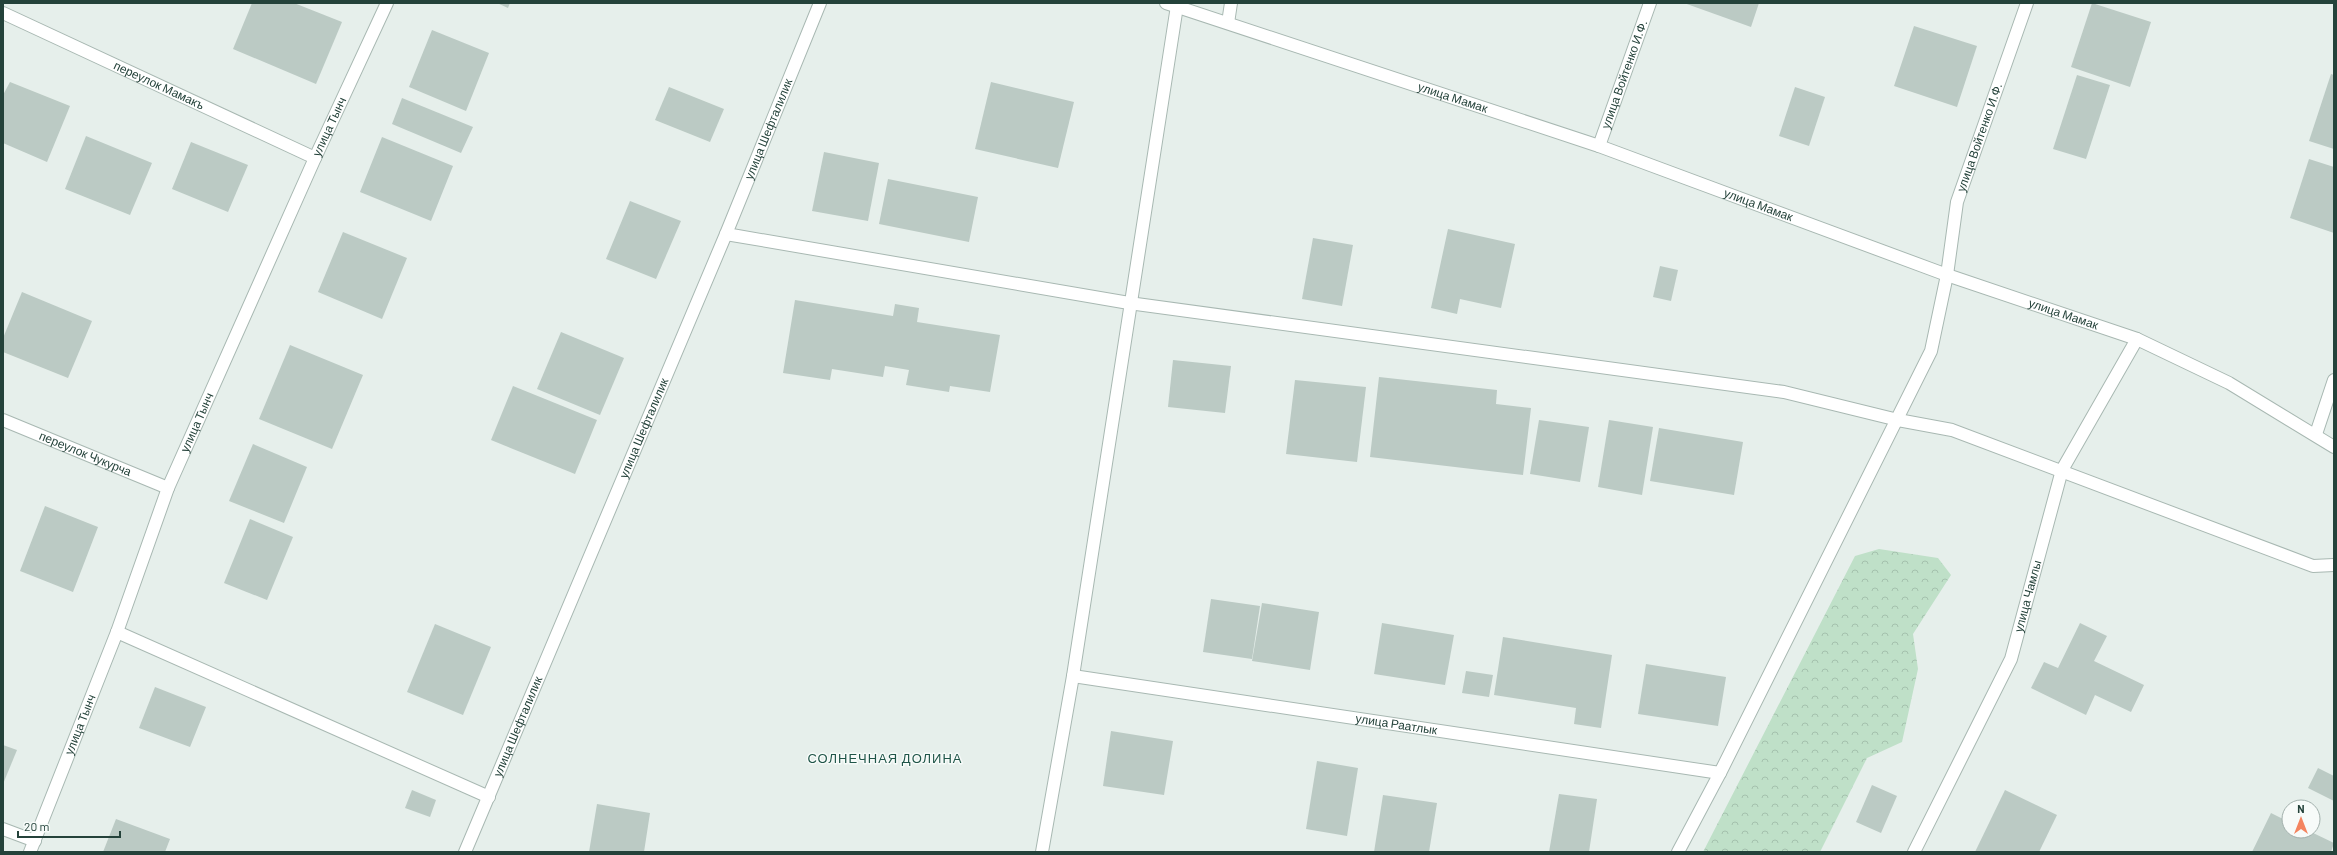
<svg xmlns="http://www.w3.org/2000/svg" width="2337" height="855" font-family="Barlow,sans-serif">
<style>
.forest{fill:url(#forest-crowns)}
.building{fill:#bbcac4}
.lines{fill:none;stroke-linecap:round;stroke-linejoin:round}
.minor-casing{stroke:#a8b8b2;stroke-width:14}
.minor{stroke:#fff;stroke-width:12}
.labels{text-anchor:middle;stroke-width:3;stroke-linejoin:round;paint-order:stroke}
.street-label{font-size:12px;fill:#24423a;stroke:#f7fbf9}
.neighbourhood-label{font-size:13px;letter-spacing:1px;fill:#1f5548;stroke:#f7fbf9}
</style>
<defs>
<pattern id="forest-crowns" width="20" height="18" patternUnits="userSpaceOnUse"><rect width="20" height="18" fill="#bfe0c8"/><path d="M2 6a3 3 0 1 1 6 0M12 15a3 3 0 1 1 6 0" fill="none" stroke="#a4c1ad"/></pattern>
</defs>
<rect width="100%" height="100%" fill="#e6efeb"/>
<!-- forest -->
<path class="forest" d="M1879,549L1938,558L1951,575L1913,634L1918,669L1902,742L1867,758L1820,852H1703L1855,556Z"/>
<!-- building -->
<g class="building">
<path d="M252,3H294L342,22L316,84L233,49Z"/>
<path d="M497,3H510L508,8Z"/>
<path d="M1684,3H1759L1751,27Z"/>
<path d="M2092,3L2151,22L2130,87L2071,67Z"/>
<path d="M1914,26L1977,46L1957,107L1894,86Z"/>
<path d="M432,30L489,53L466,111L409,87Z"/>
<path d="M2331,74L2334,75V149L2309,141Z"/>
<path d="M2077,75L2110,85L2086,159L2053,149Z"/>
<path d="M10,82L70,106L47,162L3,143V95Z"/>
<path d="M991,82L1074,102L1058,168L975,149Z"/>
<path d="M669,87L724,109L710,142L655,120Z"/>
<path d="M1795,87L1825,97L1809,146L1779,136Z"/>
<path d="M402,98L473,127L461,153L392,124Z"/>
<path d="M86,136L152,163L130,215L65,189Z"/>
<path d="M382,137L453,166L431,221L360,192Z"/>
<path d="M191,142L248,165L228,212L172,189Z"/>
<path d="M824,152L879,163L868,221L812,211Z"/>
<path d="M2309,159L2334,167V233L2290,218Z"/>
<path d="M888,179L978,197L969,242L879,224Z"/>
<path d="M630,201L681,221L656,279L606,259Z"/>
<path d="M1448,229L1515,244L1501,308L1460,299L1457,314L1431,308Z"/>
<path d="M343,232L407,258L382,319L318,292Z"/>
<path d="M1313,238L1353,245L1342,306L1302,299Z"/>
<path d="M1660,266L1678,270L1671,301L1653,297Z"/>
<path d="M22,292L92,321L68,378L3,352V338Z"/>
<path d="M795,300L893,316L895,304L919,308L917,322L1000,335L990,392L950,386L949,392L906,385L909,370L885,366L883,377L832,369L830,380L783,373Z"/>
<path d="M561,332L624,358L600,415L537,389Z"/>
<path d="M290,345L363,375L332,449L259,419Z"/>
<path d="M1173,360L1231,366L1225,413L1168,407Z"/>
<path d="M1379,377L1497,390L1496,404L1531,408L1523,475L1370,457Z"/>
<path d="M1295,380L1366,387L1357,462L1286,454Z"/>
<path d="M513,386L597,420L575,474L491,440Z"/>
<path d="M1539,420L1589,427L1580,482L1530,474Z"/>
<path d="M1609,420L1653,427L1642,495L1598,487Z"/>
<path d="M1659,428L1743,442L1734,495L1650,481Z"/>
<path d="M253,444L307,467L284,523L229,501Z"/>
<path d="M45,506L98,527L73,592L20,571Z"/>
<path d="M250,519L293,537L267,600L224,583Z"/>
<path d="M1211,599L1260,606L1252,659L1203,652Z"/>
<path d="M1262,603L1319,612L1310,670L1252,661Z"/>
<path d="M1382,623L1454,635L1445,685L1374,674Z"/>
<path d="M2080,623L2107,636L2094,661L2144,685L2131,712L2095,695L2086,715L2031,688L2044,662L2058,668Z"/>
<path d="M435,624L491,647L463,715L407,692Z"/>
<path d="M1503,637L1612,655L1601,728L1574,724L1576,708L1494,695Z"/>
<path d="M1646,664L1726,677L1718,726L1638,714Z"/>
<path d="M1466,671L1493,675L1489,697L1462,693Z"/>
<path d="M155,687L206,707L190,747L139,728Z"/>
<path d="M1111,731L1173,741L1164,795L1103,786Z"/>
<path d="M3,745L17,750L3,784Z"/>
<path d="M1317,761L1358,768L1347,836L1306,829Z"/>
<path d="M2318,768L2334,776V801L2308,788Z"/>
<path d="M1872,785L1897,796L1881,833L1856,822Z"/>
<path d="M412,790L436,800L430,817L405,808Z"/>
<path d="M2005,790L2057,815L2039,852H1975Z"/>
<path d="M1559,794L1597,799L1589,852H1549Z"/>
<path d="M1383,795L1437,803L1429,852H1374Z"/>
<path d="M597,804L650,813L644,852H589Z"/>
<path d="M2271,813L2289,822V831H2309L2334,843L2331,852H2252Z"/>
<path d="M116,819L170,839L165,852H103Z"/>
</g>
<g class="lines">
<!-- minor casing -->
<g class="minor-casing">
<g id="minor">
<path id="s1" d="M1166,3L1599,146L1947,275L2137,339L2229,383L2334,447"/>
<path id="s2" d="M3,13L315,158"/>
<path d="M1228,23L1231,3"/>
<path id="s3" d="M1599,146L1650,3"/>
<path d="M726,234L1129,303L1784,392L1898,420L1952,430L2313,566L2334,565"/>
<path id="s4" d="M3,420L168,488"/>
<path d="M2316,434L2334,380"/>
<path d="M117,632L489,797"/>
<path id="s5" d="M1073,676L1720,773"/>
<path d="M3,829L35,841"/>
<path id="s6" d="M30,852L117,632L168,488L315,158L387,3"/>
<path id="s7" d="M465,852L726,234L820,3"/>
<path d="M1042,852L1073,676L1177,6"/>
<path id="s8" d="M1678,852L1720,773L1931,351L1947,275L1957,202L2027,3"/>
<path id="s9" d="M1914,852L2011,659L2062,470L2137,339"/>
</g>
</g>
<!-- minor -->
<use href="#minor" class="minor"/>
</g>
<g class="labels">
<!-- street labels -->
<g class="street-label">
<text dy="4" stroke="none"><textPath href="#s3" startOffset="76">улица Войтенко И.Ф.</textPath></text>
<text dy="4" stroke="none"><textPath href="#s2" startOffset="172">переулок Мамакъ</textPath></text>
<text dy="4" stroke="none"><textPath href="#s1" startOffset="302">улица Мамак</textPath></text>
<text dy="4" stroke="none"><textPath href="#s6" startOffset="785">улица Тынч</textPath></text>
<text dy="4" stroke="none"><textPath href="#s7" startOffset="784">улица Шефталилик</textPath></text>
<text dy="4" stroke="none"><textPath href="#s8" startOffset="781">улица Войтенко И.Ф.</textPath></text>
<text dy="4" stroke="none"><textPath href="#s1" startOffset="626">улица Мамак</textPath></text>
<text dy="4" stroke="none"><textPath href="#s1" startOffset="950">улица Мамак</textPath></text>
<text dy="4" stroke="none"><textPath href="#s6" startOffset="461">улица Тынч</textPath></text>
<text dy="4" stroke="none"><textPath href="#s7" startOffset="460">улица Шефталилик</textPath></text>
<text dy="4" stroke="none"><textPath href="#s4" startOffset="89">переулок Чукурча</textPath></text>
<text dy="4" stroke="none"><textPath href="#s9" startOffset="281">улица Чамлы</textPath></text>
<text dy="4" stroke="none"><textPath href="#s5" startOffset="327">улица Раатлык</textPath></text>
<text dy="4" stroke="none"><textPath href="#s6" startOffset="137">улица Тынч</textPath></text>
<text dy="4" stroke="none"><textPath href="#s7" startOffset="136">улица Шефталилик</textPath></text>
</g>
<!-- neighbourhood labels -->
<g class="neighbourhood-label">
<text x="885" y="763">СОЛНЕЧНАЯ ДОЛИНА</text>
</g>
</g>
<!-- border -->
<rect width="2337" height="855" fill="none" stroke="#24423a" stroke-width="8"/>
<!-- north arrow -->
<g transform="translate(2301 819)"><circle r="19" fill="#f7fbf9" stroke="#a3b1ad"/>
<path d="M0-3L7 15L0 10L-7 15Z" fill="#f4845f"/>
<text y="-6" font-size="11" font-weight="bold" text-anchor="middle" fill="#24423a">N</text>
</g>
<!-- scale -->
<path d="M18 831v6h102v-6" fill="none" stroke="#24423a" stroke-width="2"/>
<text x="24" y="831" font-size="12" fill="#24423a" stroke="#f7fbf9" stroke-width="3" paint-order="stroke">20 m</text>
</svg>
